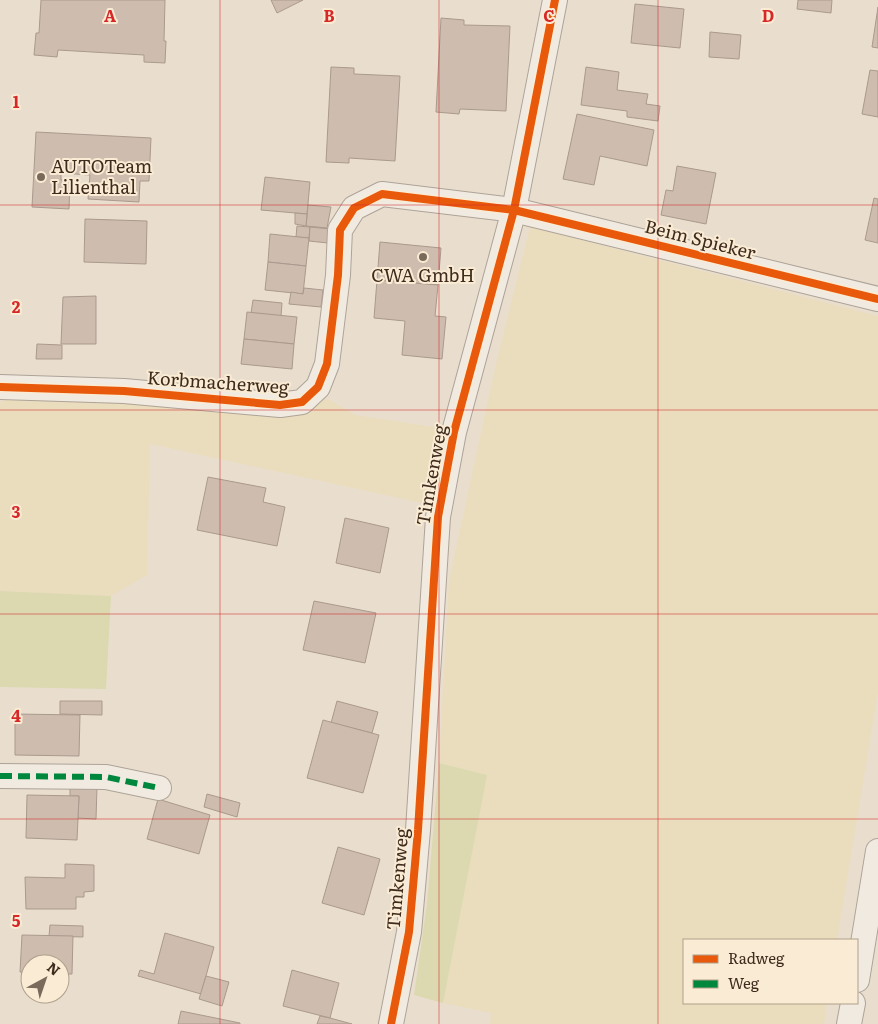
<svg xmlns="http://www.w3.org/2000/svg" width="878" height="1024" font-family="Literata,serif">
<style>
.farmland{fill:#eaddbd}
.green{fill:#dcd8af}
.building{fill:#cebcae;stroke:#aa998d}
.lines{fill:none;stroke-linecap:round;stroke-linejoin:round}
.street-casing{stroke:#aea397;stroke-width:26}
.street{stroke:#f0eae1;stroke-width:24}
.quiet{stroke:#00873e;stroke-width:6;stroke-dasharray:12 6;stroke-linecap:butt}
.cycleway-casing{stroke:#faecd4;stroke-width:11}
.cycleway{stroke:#e8590c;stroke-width:8}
.grid{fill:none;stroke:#d62828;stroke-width:1;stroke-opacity:0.55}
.poi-dot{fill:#7a6a5b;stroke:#faecd4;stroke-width:2}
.labels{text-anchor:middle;stroke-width:4;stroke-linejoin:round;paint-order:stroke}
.poi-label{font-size:18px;fill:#3f2b1d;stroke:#faecd4;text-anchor:start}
.street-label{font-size:18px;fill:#3f2b1d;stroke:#faecd4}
.grid-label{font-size:16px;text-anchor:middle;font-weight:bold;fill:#d62828;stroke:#faecd4;stroke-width:4;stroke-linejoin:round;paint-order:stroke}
</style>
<rect width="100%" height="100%" fill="#e9dece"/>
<!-- farmland -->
<g class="farmland">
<path d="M530,227L878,316V692L837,940H684V1003H827L824,1024H490L491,1013L443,1003L486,775L439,763L449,581L494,372Z"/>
<path d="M11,398L204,408L321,398L332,401L355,415L447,429L436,506L150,444L147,575L111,596L0,591V402Z"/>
</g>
<!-- green -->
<g class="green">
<path d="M0,591L111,596L106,689L0,687Z"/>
<path d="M439,763L487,775L443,1003L414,995L427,904Z"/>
</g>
<!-- building -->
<g class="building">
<path d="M41,0H165L164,41H166L165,63L144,62V55L58,50L57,57L34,55L36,33H39Z"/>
<path d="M271,0H303L277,13Z"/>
<path d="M798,0H832L831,13L797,9Z"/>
<path d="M635,4L684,9L680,48L631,43Z"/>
<path d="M878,7V48L872,47Z"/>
<path d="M441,18L464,20V25L510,26L506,111L460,109L459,114L436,112Z"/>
<path d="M710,32L741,35L739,59L709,57Z"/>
<path d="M331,67L354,68V74L400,76L395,161L349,158V163L326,162Z"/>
<path d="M586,67L619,72L617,90L648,94L646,104L660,106L658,121L627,117V111L581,105Z"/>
<path d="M870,70L878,71V117L862,114Z"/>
<path d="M577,114L654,130L647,166L600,156L594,185L563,179Z"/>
<path d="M36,132L151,138L149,181H140L139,202L88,199L90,175L61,173V180H70L69,209L32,207Z"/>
<path d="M677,166L716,173L706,224L661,215L666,190L673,191Z"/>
<path d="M265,177L310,182L307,214L261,210Z"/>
<path d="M874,198L878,199V243L865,240Z"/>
<path d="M308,205L331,207L327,228L306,226Z"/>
<path d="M295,213L307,214L306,226L295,224Z"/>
<path d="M85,219L147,221L146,264L84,262Z"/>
<path d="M297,226L310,227L309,238L296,237Z"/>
<path d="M310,227L330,229L328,243L309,241Z"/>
<path d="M270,234L309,238L306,266L268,262Z"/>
<path d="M380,242L441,248L438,285L377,280Z"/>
<path d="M268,262L306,266L303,294L265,290Z"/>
<path d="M377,280L438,285L435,316L446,317L442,359L402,355L405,321L374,318Z"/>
<path d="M304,288L323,290L321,307L289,304L291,292L303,294Z"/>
<path d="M96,296V344H61L63,297Z"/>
<path d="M253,300L282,303L281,316L251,313Z"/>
<path d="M247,312L297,317L294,344L244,339Z"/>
<path d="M244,339L294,344L292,369L241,364Z"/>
<path d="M37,344L62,345V359H36Z"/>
<path d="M208,477L266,488L263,502L285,507L277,546L197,530Z"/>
<path d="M345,518L389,528L380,573L336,563Z"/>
<path d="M314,601L376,613L365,663L303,650Z"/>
<path d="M60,701H102V715L60,714Z"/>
<path d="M337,701L378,712L372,733L331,723Z"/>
<path d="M15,714L80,715L79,756L15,755Z"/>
<path d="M323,720L379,735L363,793L307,778Z"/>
<path d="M70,786L97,787L96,819L78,818L79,796H70Z"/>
<path d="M207,794L240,803L237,817L204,807Z"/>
<path d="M27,795L79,796L77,840L26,838Z"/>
<path d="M158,799L210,815L199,854L147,839Z"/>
<path d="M338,847L380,859L364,915L322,903Z"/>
<path d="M65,864L94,865V891L84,892V897H76V909H26L25,877L65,878Z"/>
<path d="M50,925L83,926V937L49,936Z"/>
<path d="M165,933L214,947L201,994L138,976L140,970L154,974Z"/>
<path d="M22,935L73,936L72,974H60V964H30V973L20,972Z"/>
<path d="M292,970L339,983L330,1018L283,1006Z"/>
<path d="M206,976L229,982L222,1006L199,999Z"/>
<path d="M181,1011L240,1023V1024H178Z"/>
<path d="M320,1016L330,1018L352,1024H317Z"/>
</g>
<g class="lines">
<!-- street casing -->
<g class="street-casing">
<g id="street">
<path d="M0,387L124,391L280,405L302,402L318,387L327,364L338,275L340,230L354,208L382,194L514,210L878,299"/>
<path d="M0,776L106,777L159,788"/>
<path d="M857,980L878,851"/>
<path d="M391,1024L409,932L418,830L438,517L454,432L514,210L555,0"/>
<path d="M849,1024L853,1003"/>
</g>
</g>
<!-- street -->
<use href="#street" class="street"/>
<!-- quiet -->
<path class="quiet" d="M0,776L106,777L159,788"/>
<!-- cycleway casing -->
<g class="cycleway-casing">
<g id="cycleway">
<path d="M0,387L124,391L280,405L302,402L318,387L327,364L338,275L340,230L354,208L382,194L514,210L878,299"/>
<path d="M391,1024L409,932L418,830L438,517L454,432L514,210L555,0"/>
</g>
</g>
<!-- cycleway -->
<use href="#cycleway" class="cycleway"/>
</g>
<!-- grid -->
<path class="grid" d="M220,0V1024M439,0V1024M658,0V1024M0,205H878M0,410H878M0,614H878M0,819H878"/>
<!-- markers -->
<g class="poi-dot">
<circle cx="41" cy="177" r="5"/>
<circle cx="423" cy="257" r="5"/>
</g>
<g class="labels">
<!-- poi labels -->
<g class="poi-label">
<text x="51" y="173">AUTOTeam<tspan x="51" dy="21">Lilienthal</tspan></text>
<text x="423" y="282" text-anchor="middle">CWA GmbH</text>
</g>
<!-- street labels -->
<g class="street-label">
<text transform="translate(700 240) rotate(14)" y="6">Beim Spieker</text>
<text transform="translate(218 383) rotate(4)" y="6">Korbmacherweg</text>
<text transform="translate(432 475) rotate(-80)" y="6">Timkenweg</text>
<text transform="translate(398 879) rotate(-85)" y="6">Timkenweg</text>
</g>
</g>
<g class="grid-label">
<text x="110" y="22">A</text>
<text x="329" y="22">B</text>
<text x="549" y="22">C</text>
<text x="768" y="22">D</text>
<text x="16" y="108">1</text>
<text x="16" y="313">2</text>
<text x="16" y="518">3</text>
<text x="16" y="722">4</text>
<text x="16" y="927">5</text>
</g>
<!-- legend -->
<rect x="683" y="939" width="175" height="65" fill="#faecd4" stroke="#af9f8b"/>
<rect x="693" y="955" width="25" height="8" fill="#e8590c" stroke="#af9f8b"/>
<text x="728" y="964" font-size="15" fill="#3f2b1d">Radweg</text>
<rect x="693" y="980" width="25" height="8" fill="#00873e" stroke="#af9f8b"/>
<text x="728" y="989" font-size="15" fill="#3f2b1d">Weg</text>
<!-- north arrow -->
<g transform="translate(45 979) rotate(40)"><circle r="24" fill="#faecd4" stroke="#af9f8b"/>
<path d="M0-4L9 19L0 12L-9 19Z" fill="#7a6a5b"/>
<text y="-8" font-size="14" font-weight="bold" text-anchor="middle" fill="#3f2b1d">N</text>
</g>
</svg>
